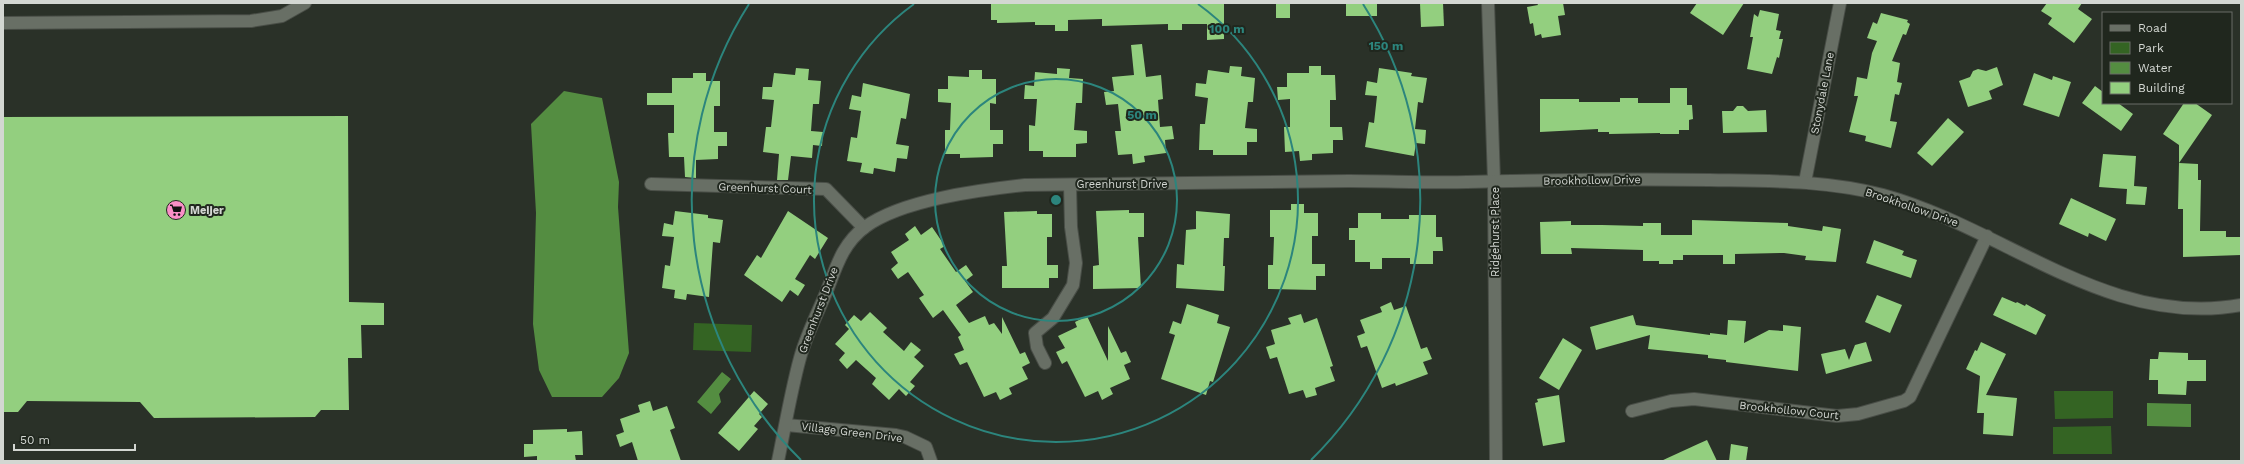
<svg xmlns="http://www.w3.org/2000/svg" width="2244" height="464" font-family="'Work Sans',sans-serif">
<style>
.green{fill:#346423}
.water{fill:#548d41}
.building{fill:#93cf7f}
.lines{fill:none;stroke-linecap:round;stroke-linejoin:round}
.minor-casing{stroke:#494e47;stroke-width:14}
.minor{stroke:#686f65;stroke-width:12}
.ring{fill:none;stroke:#2c857d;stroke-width:2}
.labels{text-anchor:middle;stroke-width:4;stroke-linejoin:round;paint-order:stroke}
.street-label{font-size:11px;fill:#d3d7d2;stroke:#20271e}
.poi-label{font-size:11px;font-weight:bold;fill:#d3d7d2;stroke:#20271e;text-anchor:start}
.centre{fill:#2c857d;stroke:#20271e;stroke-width:2}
.ring-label{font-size:12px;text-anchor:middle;font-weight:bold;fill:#2c857d;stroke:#20271e;stroke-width:4;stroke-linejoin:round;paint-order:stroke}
</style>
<rect width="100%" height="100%" fill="#2a3128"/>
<!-- green -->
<g class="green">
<path d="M694,323L752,325L751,352L693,350Z"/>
<path d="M2054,391H2113V418L2055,419Z"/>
<path d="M2111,426L2112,454H2053V427Z"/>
</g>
<!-- water -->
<g class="water">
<path d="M564,91L602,98L619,182L618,207L629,353L619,378L602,397H552L539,370L533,324L536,213L531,124Z"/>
<path d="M722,372L731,379L719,394L721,402L711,414L697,402Z"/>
<path d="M2147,403L2191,404V427L2147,426Z"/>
</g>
<!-- building -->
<g class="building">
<path d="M991,3H1224V39L1207,40V24H1182V30H1168V24L1102,26V19L1068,20V31H1055V25H1035V22L997,23V20H991Z"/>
<rect x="1276" y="3" width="14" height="15"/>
<rect x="1346" y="3" width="31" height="13"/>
<path d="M1420,3H1443L1444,26L1421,27Z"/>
<path d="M1537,3H1563L1565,15L1558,16L1561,35L1542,38L1541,34L1535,36L1533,23L1530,24L1527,7L1538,5Z"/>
<path d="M1697,3H1744L1723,35L1690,13Z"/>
<path d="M2047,3H2082L2078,9L2092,19L2074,43L2048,24L2052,18L2041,11Z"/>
<path d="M1760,10L1779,14L1776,30L1781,31L1779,39H1783L1779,58L1777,57L1772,74L1747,69L1753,37H1750L1754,14L1758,17Z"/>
<path d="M1881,13L1908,20L1907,22L1910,24L1906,35L1903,34L1892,61L1900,63L1897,82L1902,83L1899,95L1895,94L1890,121L1897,122L1891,148L1865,141L1866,136L1849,132L1858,96H1854L1857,77L1867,79L1872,53L1877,41L1867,38L1873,22L1877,24Z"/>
<path d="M1142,44L1146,77L1161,75L1163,99L1158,100L1160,127L1172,126L1174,139L1165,140L1166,153L1144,156L1145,162L1133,164L1132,154L1118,155L1115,131H1121L1118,104L1106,105L1104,92L1114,91L1112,77L1134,75L1131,45Z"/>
<path d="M1230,66L1242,67L1241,76L1255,78L1253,102H1248L1245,128L1257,129V142H1247V155H1213V150H1199L1200,124H1205L1208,98L1195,96L1196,83L1206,84L1208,70L1229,73Z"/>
<path d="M1309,66H1321V75H1335L1336,100H1330V127H1342L1343,140H1333V153L1312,154V160L1300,161L1299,151L1285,152L1284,127H1290V99L1278,100L1277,87H1287V73H1309Z"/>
<path d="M1997,67L2003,85L1989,91L1992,99L1968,107L1959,81L1970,77L1973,71L1978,69L1986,71Z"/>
<path d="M796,68L809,69L808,80L821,81L819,104H813L811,131L823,132L822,146L813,145L812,158L791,156L788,180H777L779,154L763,152L766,127H771L774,100L762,99L763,87H772L774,73L795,75Z"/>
<path d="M1057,68L1070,69L1069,78L1083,79L1082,103H1076L1074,130L1087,131V143L1076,144V157H1043V151H1029V125L1035,126L1037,99H1024L1025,85L1034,86L1035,72L1057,74Z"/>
<path d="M1379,68L1412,73L1411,76L1427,78L1423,103L1418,102L1415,129L1426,130L1425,144L1416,143L1414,156L1365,147L1369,122L1374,123L1377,96L1365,95L1367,81L1377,83Z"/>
<path d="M969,70H982V79H996V104L990,103V130H1003V144H993V157L960,158V154H945V130H950L951,103L938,102V89H948V76L969,77Z"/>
<path d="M693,73H706V81H720V106H714V132H727V146H718V159L696,160V178L685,177L684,157H669L668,133H674V105H647V93H672V78H693Z"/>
<path d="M2034,73L2052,80L2053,76L2071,82L2059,117L2023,105Z"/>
<path d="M863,83L910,94L906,119L901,118L896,144L909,146L907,159L897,158L895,172L874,168L873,174L860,172L862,163L847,161L851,137L857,138L861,111L849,109L852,95L861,97Z"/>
<path d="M2095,86L2103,92V103H2118L2133,114L2121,131L2082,103Z"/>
<path d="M1670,88H1687V105H1692L1693,119L1689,120V130H1679V134H1660V133L1609,134V132H1598V129L1540,132V99H1579V102H1620V98H1638V103H1670Z"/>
<path d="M2184,103H2195L2212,115L2179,163V145L2163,134Z"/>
<path d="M1737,106H1743L1748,111L1766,110L1767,132L1723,133L1722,111H1733Z"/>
<path d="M348,116L349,302L384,303V325H361L362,358H348L349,410H321L315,417L154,418L140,402L27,401L18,412H3V117Z"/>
<path d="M1948,118L1964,132L1932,166L1917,153Z"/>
<path d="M2103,154L2136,156L2134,186L2147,187L2145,205L2126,204L2127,189L2099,187Z"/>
<path d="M2179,163L2198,164V180H2201L2200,231H2226V237H2241V255L2183,257V209H2178Z"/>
<path d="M2071,198L2116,219L2106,241L2089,233L2088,237L2059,224Z"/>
<path d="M1291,204H1304V213H1318V236H1312V264H1325V276H1316V290L1268,289V265H1273L1274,237H1270V210H1291Z"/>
<path d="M1129,210V213H1144V237H1138L1141,288L1093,289V266L1099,265L1096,211Z"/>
<path d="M675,211L708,215V218L723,220L720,243L713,242L709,297L687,294L686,300L674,298L675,290L662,288L665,265L670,266L674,237L662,236L664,223L673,225Z"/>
<path d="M788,211L828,238L815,259L810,255L795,279L805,285L798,296L790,290L782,302L744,275L757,255L761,258Z"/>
<path d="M1037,211V214H1052V237H1047V265H1058V278H1049V288H1002V266H1007L1004,212Z"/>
<path d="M1196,211L1230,214L1229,238H1224L1223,266H1225L1224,291L1176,288L1177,264L1184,265L1186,230L1196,229Z"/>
<path d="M1358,213H1381V219H1409V215H1436V237H1442L1443,251H1433V264H1410V258H1382V269H1370V262H1355V240H1349V228H1358Z"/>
<path d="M1692,220L1788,223V226L1822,231L1823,226L1841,229L1836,262L1805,260L1806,256L1784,253L1735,254V264H1723V255H1683V260H1673V264H1659V261H1643V250L1571,248L1572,254H1541L1540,222L1571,221V225H1602L1643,226V223H1661V235H1692Z"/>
<path d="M915,226L921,235L932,227L945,246L940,249L956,272L966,265L973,275L965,281L973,292L956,305L969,323L985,316L989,325L994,323L1002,334V317L1020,354L1025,352L1030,363L1022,367L1028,379L1009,388L1012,394L1000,400L996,392L984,397L967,362L960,365L954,354L964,350L958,337L961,335L943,310L933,318L919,298L924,295L908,272L898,279L891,269L898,263L891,252L909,240L905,234Z"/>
<path d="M1874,240L1904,251L1902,255L1917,260L1911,278L1866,263Z"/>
<path d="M1877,295L1902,305L1890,333L1865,322Z"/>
<path d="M2002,297L2016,303L2017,302L2025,306L2026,304L2046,315L2036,335L1993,315Z"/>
<path d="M1391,302L1394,310L1406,306L1421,349L1427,347L1432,359L1423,362L1428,374L1396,386L1395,383L1382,388L1367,346L1361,348L1357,336L1365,333L1360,320L1382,312L1380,307Z"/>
<path d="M1187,304L1219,315L1217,323L1230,327L1213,382L1210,381L1206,395L1161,379L1175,335L1169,333L1173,321L1181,324Z"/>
<path d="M870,312L887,328L883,332L904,351L911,342L921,350L914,357L924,366L910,382L915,386L906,396L899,389L889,400L872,384L876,378L856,360L847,369L839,360L845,353L835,344L849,329L845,325L854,315L861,321Z"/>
<path d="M1301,314L1304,323L1317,318L1333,366L1330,367L1335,381L1315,388L1317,395L1306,398L1303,390L1289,394L1277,357L1270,359L1266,347L1275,344L1271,330L1291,324L1288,318Z"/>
<path d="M1633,315L1636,325L1710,335V333L1727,335L1728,320L1746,321L1744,343L1769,330L1783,331V325L1801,327L1798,371L1726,362V360L1708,358V355L1648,349L1650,335L1596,350L1590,327Z"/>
<path d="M1087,316L1108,361V326L1121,353L1126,351L1131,362L1124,365L1130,379L1110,388L1113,394L1102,400L1098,391L1085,397L1067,361L1062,364L1056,352L1065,348L1058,336L1077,327L1075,322Z"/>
<path d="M1563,338L1582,350L1559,390L1539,378Z"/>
<path d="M1866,342L1872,361L1826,374L1821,354L1845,349L1849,360L1855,345Z"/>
<path d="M1981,342L2006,354L1986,395L2017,398L2013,436L1983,434L1984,413H1977L1980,376L1966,369L1975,350L1977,351Z"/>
<path d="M2159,352L2188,353V360H2206V381H2187L2186,395L2158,394V380H2149L2150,359H2158Z"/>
<path d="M754,391L768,404L759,414L762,417L754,426L758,429L739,451L718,433Z"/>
<path d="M1559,395L1565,442L1543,446L1535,403L1538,402L1537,399Z"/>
<path d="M650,401L653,411L667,406L675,428L670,430L681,461H638L632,442L620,447L616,435L624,432L620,419L640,412L638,405Z"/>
<path d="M567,429V432L582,431L583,455H575L576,461H537V456L524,457V444H533V430Z"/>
<path d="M1707,440L1717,461H1661L1698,444Z"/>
<path d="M1731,444L1748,447L1746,461H1729Z"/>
</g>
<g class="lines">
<!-- minor casing -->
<g class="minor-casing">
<g id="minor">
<path d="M1488,3L1494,181L1496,461"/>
<path d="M3,23L251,21L282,16L305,3"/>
<path d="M1805,182L1840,3"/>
<path d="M651,184L826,189L864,228"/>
<path d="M1045,363L1037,347L1035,333L1053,318L1073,285L1076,263L1071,227L1070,185"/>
<path d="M1632,411L1671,401L1694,399L1837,416L1858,414L1904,401L1910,397L1987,236"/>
<path d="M786,425L896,435L905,437L926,447L931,461"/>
<path d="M778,461C785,427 791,391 800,358C806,336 817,314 826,293C836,268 842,244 865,227C902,200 979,190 1025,185C1133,184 1241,182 1349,181C1388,181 1428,183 1467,182C1548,180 1629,179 1710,180C1769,181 1826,180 1883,195C2004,228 2109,329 2241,305"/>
</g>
</g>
<!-- minor -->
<use href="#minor" class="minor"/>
</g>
<!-- distance rings -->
<g class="ring">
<circle cx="1056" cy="200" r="121"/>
<path d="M1198 4A242 242 0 1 1 914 4"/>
<path d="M801 460A364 364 0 0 1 749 4M1363 4A364 364 0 0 1 1311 460"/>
</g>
<!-- icons -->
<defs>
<g id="supermarket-disc" transform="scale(1)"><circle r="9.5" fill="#fa8fc7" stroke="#20271e"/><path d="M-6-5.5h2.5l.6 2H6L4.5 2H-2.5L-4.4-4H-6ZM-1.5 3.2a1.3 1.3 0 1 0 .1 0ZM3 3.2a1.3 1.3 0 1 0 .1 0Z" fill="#111"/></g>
</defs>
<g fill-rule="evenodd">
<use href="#supermarket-disc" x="176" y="210"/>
</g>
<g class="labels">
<!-- street labels -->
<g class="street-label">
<text transform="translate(1822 93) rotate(-79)" y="4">Stonydale Lane</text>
<text transform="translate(1592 180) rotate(-1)" y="4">Brookhollow Drive</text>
<text x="1122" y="188">Greenhurst Drive</text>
<text transform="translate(765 188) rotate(2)" y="4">Greenhurst Court</text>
<text transform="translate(1912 207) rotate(19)" y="4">Brookhollow Drive</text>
<text transform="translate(1495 232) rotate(-90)" y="4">Ridgehurst Place</text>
<text transform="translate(818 310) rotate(-69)" y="4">Greenhurst Drive</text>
<text transform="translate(1789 410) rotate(6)" y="4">Brookhollow Court</text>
<text transform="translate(852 432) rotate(7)" y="4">Village Green Drive</text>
</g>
<!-- poi labels -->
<g class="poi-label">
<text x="190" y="214">Meijer</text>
</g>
</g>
<circle cx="1056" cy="200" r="6" class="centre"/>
<g class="ring-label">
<text x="1227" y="33">100 m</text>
<text x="1386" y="50">150 m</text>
<text x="1142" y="119">50 m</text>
</g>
<!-- border -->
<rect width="2244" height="464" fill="none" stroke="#d3d7d2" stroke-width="8"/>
<!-- legend -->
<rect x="2102" y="12" width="130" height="92" fill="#20271e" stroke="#686d66"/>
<rect x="2110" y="25" width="20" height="6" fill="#686f65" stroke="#686d66"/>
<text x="2138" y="32" font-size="12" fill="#d3d7d2">Road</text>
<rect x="2110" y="42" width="20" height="12" fill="#346423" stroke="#686d66"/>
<text x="2138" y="52" font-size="12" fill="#d3d7d2">Park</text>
<rect x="2110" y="62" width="20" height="12" fill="#548d41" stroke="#686d66"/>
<text x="2138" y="72" font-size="12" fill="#d3d7d2">Water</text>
<rect x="2110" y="82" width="20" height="12" fill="#93cf7f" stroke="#686d66"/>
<text x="2138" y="92" font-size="12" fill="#d3d7d2">Building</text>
<!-- scale -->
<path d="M14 444v6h121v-6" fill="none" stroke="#d3d7d2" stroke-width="2"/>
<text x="20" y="444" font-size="12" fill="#d3d7d2" stroke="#20271e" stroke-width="3" paint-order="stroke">50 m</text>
</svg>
